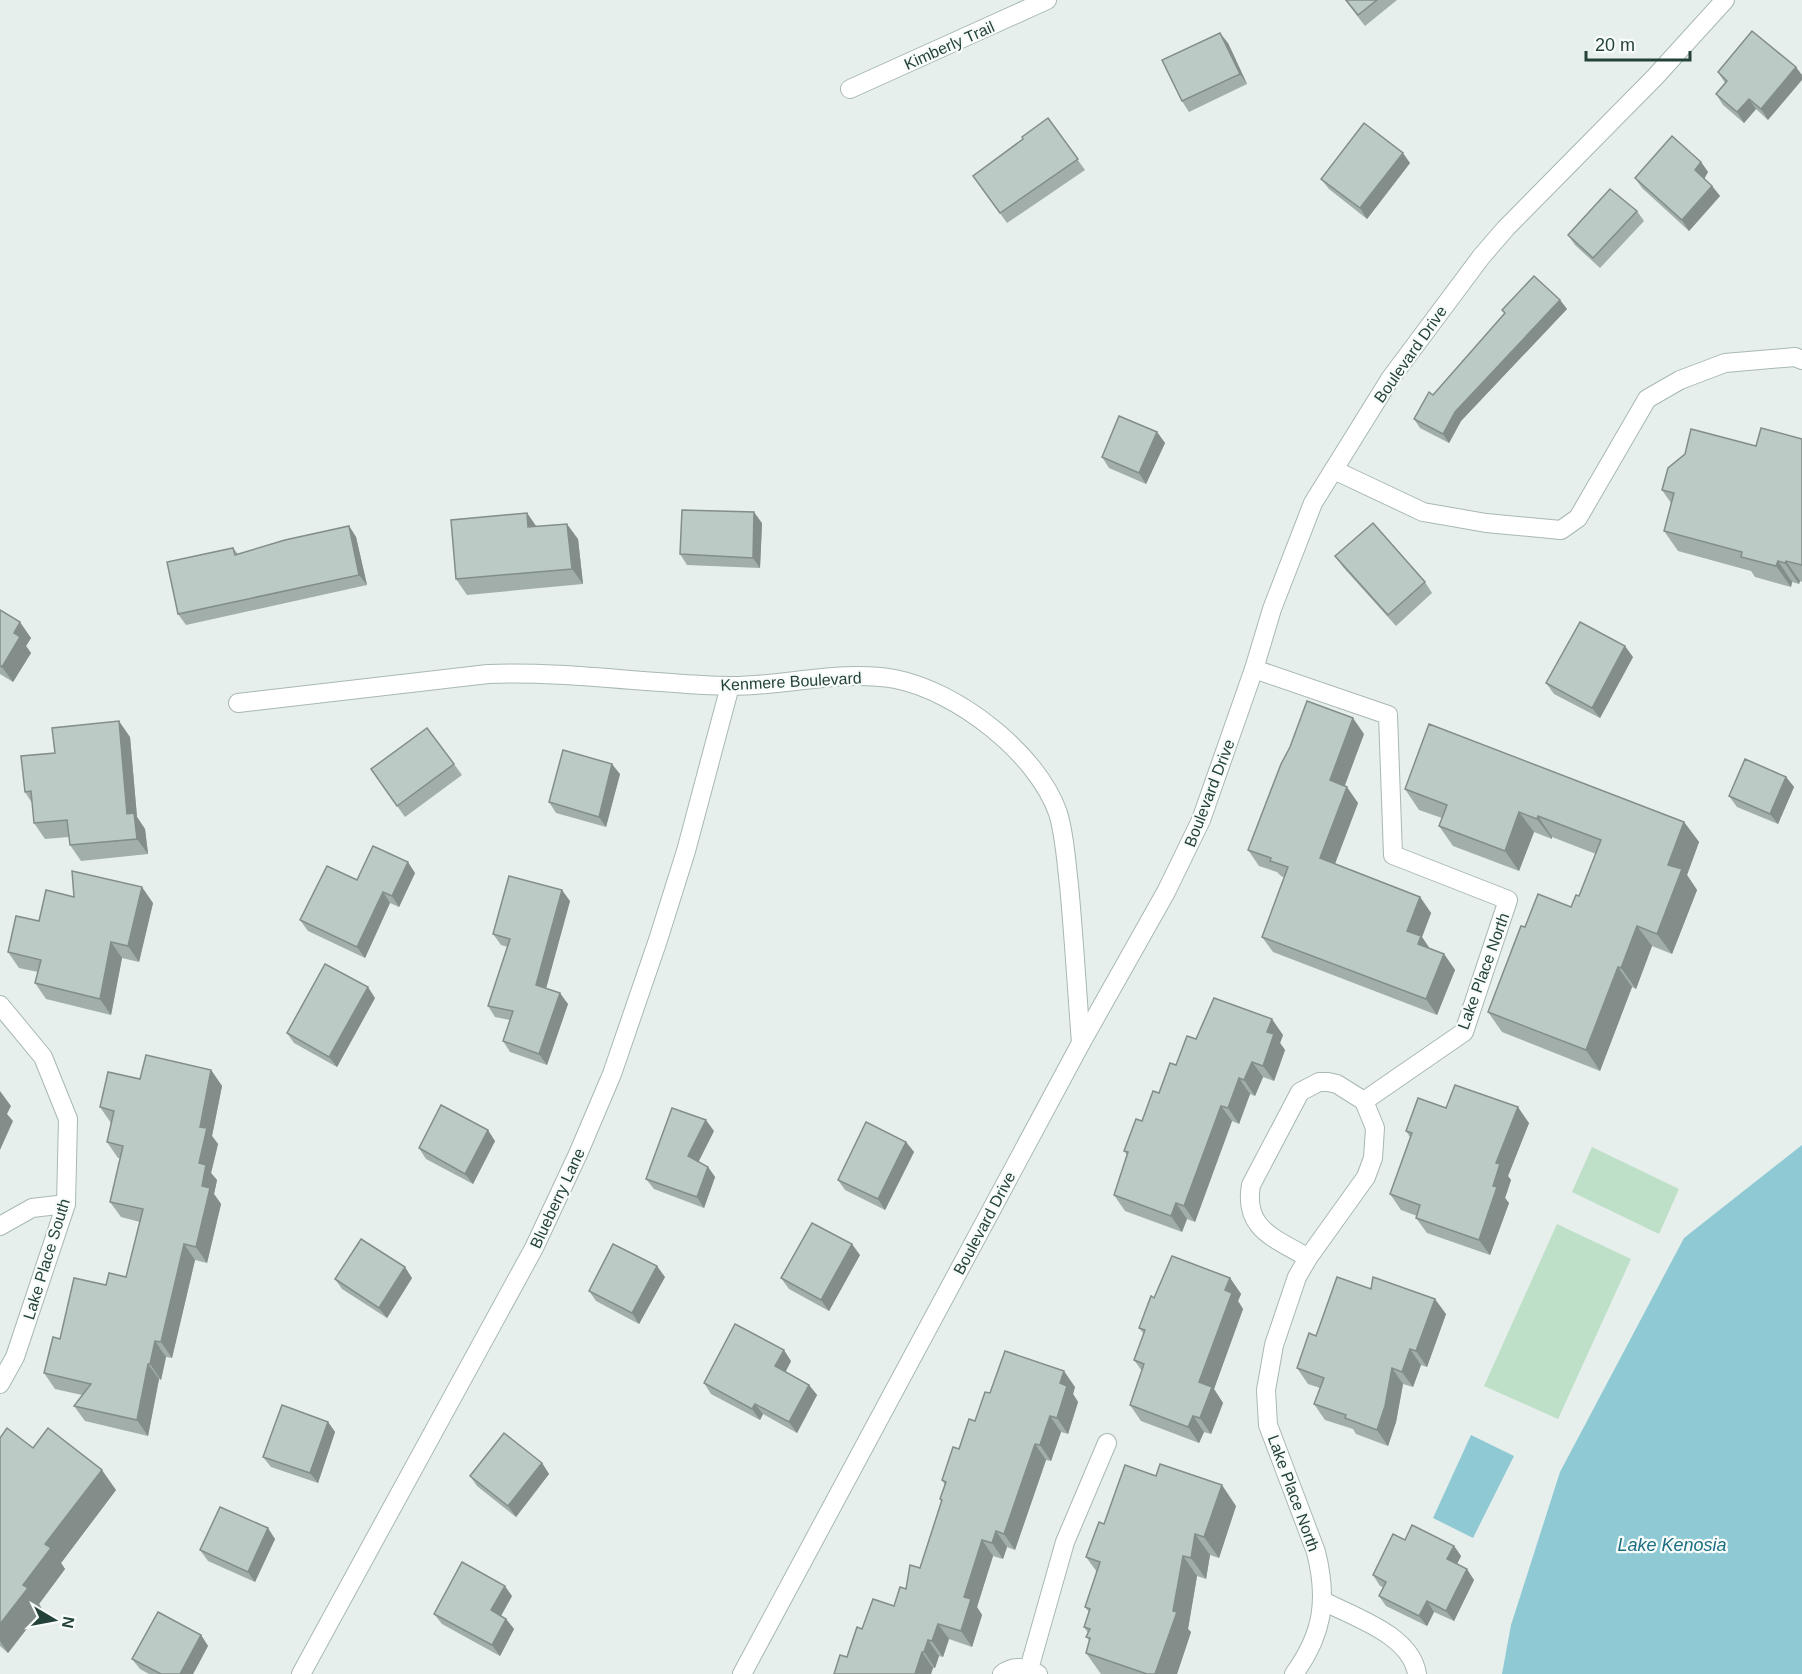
<svg xmlns="http://www.w3.org/2000/svg" width="1802" height="1674" font-family="Arial,sans-serif">
<style>
.green{fill:#bfe0c8}
.water{fill:#8ec9d4}
.lines{fill:none;stroke-linecap:round;stroke-linejoin:round}
.service-casing{stroke:#a8b8b2;stroke-width:20}
.minor-casing{stroke:#a8b8b2;stroke-width:20}
.service{stroke:#fff;stroke-width:18}
.minor{stroke:#fff;stroke-width:18}
.wall{fill:#a1aea9}
.shaded-wall{fill:#838d89}
.building{fill:#bbcac4;stroke:#838d89;stroke-width:1.5}
.labels{text-anchor:middle;stroke-width:4.5;stroke-linejoin:round;paint-order:stroke}
.street-label{font-size:16px;fill:#24423a;stroke:#f7fbf9}
.water-label{font-size:18px;font-style:italic;fill:#1c6f80;stroke:#f7fbf9}
</style>
<rect width="100%" height="100%" fill="#e6efeb"/>
<!-- green -->
<g class="green">
<path d="M1592,1147L1679,1189L1659,1234L1572,1192Z"/>
<path d="M1557,1224L1631,1259L1558,1419L1484,1386Z"/>
</g>
<!-- water -->
<g class="water">
<path d="M1802,1145V1674H1502L1511,1625L1560,1472L1684,1238Z"/>
<path d="M1471,1435L1514,1456L1473,1538L1433,1518Z"/>
</g>
<g class="lines">
<!-- service casing -->
<g class="service-casing">
<g id="service">
<path d="M1334,470L1423,512L1486,523L1561,530L1578,518L1647,399L1680,380L1725,363L1795,357L1802,360"/>
<path d="M0,1226L32,1208L66,1204"/>
<path d="M1308,1258C1276,1238 1243,1230 1251,1185L1300,1092L1319,1082H1328L1337,1084L1364,1101"/>
<path d="M1323,1601C1354,1617 1411,1635 1417,1674"/>
<path d="M1029,1669L1065,1542L1107,1443"/>
<path d="M1002,1674C1013,1665 1027,1667 1038,1674"/>
</g>
</g>
<!-- minor casing -->
<g class="minor-casing">
<g id="minor">
<path d="M850,89L1047,0"/>
<path d="M1254,669L1388,715L1393,855L1508,900L1464,1032L1364,1101L1375,1128L1373,1158L1366,1177L1308,1258L1297,1277L1274,1345L1266,1390L1268,1425L1316,1552C1328,1600 1323,1634 1294,1674"/>
<path d="M238,703L488,674C568,671 648,684 728,686C783,687 840,669 895,679C957,691 1037,753 1058,813C1065,836 1066,861 1069,885C1074,938 1077,991 1081,1043"/>
<path d="M0,1005L43,1057L68,1119L66,1204L15,1357L0,1384"/>
<path d="M301,1674L534,1248L578,1154L612,1074L658,940L686,851L730,686"/>
<path d="M742,1674L1081,1043L1166,892L1201,820L1254,669L1272,609L1313,503L1390,379L1481,257L1506,228L1655,77L1725,0"/>
</g>
</g>
<!-- service -->
<use href="#service" class="service"/>
<!-- minor -->
<use href="#minor" class="minor"/>
</g>
<!-- wall -->
<g class="wall">
<path d="M1345,0H1397L1365,26Z"/>
<path d="M1752,31L1768,120L1756,109L1744,123L1723,105L1716,94L1725,83L1718,72Z"/>
<path d="M1228,43L1247,84L1189,112L1182,101Z"/>
<path d="M1048,118L1085,170L1007,223L973,176L1023,139Z"/>
<path d="M1701,162L1708,172L1704,178L1712,186L1720,196L1689,231L1642,188L1635,178Z"/>
<path d="M1410,163L1367,219L1329,189L1321,179Z"/>
<path d="M1637,211L1644,221L1600,268L1575,245L1568,235Z"/>
<path d="M1560,300L1567,309L1461,421L1449,443L1420,428L1414,419L1505,313L1502,310Z"/>
<path d="M1157,432L1165,443L1146,484L1109,468L1102,457Z"/>
<path d="M1802,439V582L1800,581L1799,584L1792,582L1791,587L1755,577L1751,571L1678,551L1664,531L1671,503L1662,490L1756,446Z"/>
<path d="M527,513L536,526L578,539L583,584L467,595L456,579Z"/>
<path d="M762,523L760,568L687,565L680,554Z"/>
<path d="M349,526L356,537L367,585L186,625L178,614L233,548L238,554Z"/>
<path d="M1335,556L1425,582L1432,593L1396,626L1343,567Z"/>
<path d="M0,610L31,638L26,646L31,653L13,682L0,674Z"/>
<path d="M1633,657L1600,718L1554,694L1546,683Z"/>
<path d="M1364,734L1344,786L1358,803L1335,864L1420,897L1431,913L1422,937L1430,949L1444,954L1455,970L1437,1015L1273,952L1262,937L1285,878L1281,876L1277,872L1259,866L1248,850Z"/>
<path d="M130,737L137,817L145,829L148,854L81,861L70,845L69,837L45,839L34,823L32,803L25,792L55,753Z"/>
<path d="M454,764L462,775L405,817L371,769Z"/>
<path d="M620,774L606,827L556,813L549,802Z"/>
<path d="M1786,777L1794,787L1778,824L1737,807L1729,796Z"/>
<path d="M1405,789L1684,822L1699,842L1687,875L1697,890L1672,954L1652,946L1636,989L1632,987L1600,1071L1502,1032L1488,1012L1525,927L1571,907L1579,896L1596,854L1552,837V839L1534,832L1519,871L1453,846L1439,826L1442,818L1419,810Z"/>
<path d="M415,873L399,907L390,903L365,958L308,931L300,920L357,880Z"/>
<path d="M74,897L153,903L139,962L122,958L111,1015L46,999L35,983L38,972L19,968L8,952L39,921Z"/>
<path d="M570,901L546,988L568,1004L547,1065L510,1052L503,1041L510,1020L495,1017L488,1006L508,947L501,945L493,934Z"/>
<path d="M375,998L337,1067L294,1043L287,1033Z"/>
<path d="M1283,1035L1280,1043L1285,1050L1274,1081L1263,1077L1255,1096L1250,1094L1239,1124L1232,1121L1195,1222L1187,1219L1182,1232L1125,1211L1114,1195L1127,1155L1124,1151L1142,1121L1176,1065Z"/>
<path d="M211,1070L222,1086L212,1136L218,1144L211,1173L217,1180L214,1194L221,1204L207,1263L195,1260L172,1358L166,1357L161,1380L159,1379L148,1436L85,1421L74,1406L82,1395L55,1389L44,1373L60,1339L106,1285L126,1277L140,1222L121,1217L110,1202L120,1158H118L107,1142L111,1123L100,1107L140,1079Z"/>
<path d="M1446,1108L1529,1123L1508,1176L1511,1180L1505,1198L1509,1203L1490,1255L1427,1233L1416,1218L1417,1216L1401,1210L1390,1194L1410,1137L1406,1131Z"/>
<path d="M714,1131L698,1161L708,1167L715,1177L704,1208L654,1189L646,1179Z"/>
<path d="M495,1141L473,1184L426,1159L419,1148Z"/>
<path d="M906,1142L914,1152L885,1210L845,1190L838,1180Z"/>
<path d="M860,1255L829,1311L789,1289L781,1278Z"/>
<path d="M665,1277L639,1324L596,1301L589,1291Z"/>
<path d="M412,1278L387,1318L342,1289L335,1279Z"/>
<path d="M1230,1278L1241,1294L1238,1301L1243,1309L1214,1389L1223,1403L1211,1434L1204,1432L1199,1443L1141,1421L1130,1405L1142,1371L1134,1360L1144,1334L1139,1328L1154,1298Z"/>
<path d="M1446,1314L1427,1367L1421,1365L1413,1387L1403,1384L1396,1422L1388,1446L1356,1434L1353,1429L1325,1420L1314,1404L1320,1388L1308,1384L1297,1368L1316,1336Z"/>
<path d="M791,1361L785,1372L809,1385L817,1395L797,1433L763,1414L760,1420L711,1394L704,1383Z"/>
<path d="M1075,1387L1073,1394L1078,1402L1068,1434L1061,1432L1051,1461L1046,1460L1015,1550L1007,1547L1003,1559L993,1556L977,1607L982,1615L972,1647L949,1639L943,1657L939,1656L935,1668H933L931,1674H834L847,1657L862,1629L894,1606L920,1568L941,1501L940,1499L945,1485L942,1480L990,1393Z"/>
<path d="M328,1422L335,1432L318,1483L271,1467L263,1457Z"/>
<path d="M0,1438L33,1448L116,1490L61,1563L65,1569L39,1604L42,1609L8,1653L0,1646Z"/>
<path d="M542,1463L549,1474L516,1517L477,1486L470,1476Z"/>
<path d="M1236,1506L1219,1558L1210,1555L1206,1579L1197,1576L1188,1629L1191,1632L1177,1674H1101L1086,1653L1090,1641L1086,1637L1088,1633L1084,1627L1089,1612L1085,1607L1097,1572L1086,1557Z"/>
<path d="M275,1539L255,1582L208,1561L200,1550Z"/>
<path d="M1405,1540L1454,1546L1461,1556L1457,1564L1474,1580L1454,1621L1434,1612L1427,1626L1386,1606L1379,1596L1383,1587L1380,1586L1373,1575Z"/>
<path d="M512,1596L501,1616L506,1619L514,1629L500,1656L442,1624L434,1614Z"/>
<path d="M201,1635L208,1646L193,1674H149L140,1669L132,1659Z"/>
</g>
<!-- shaded-wall -->
<g class="shaded-wall">
<path d="M1220,33L1228,43L1247,84L1240,74Z"/>
<path d="M1796,67L1802,75V80L1768,120L1761,109Z"/>
<path d="M1749,99L1756,109L1744,123L1737,112Z"/>
<path d="M1403,153L1410,163L1367,219L1360,208Z"/>
<path d="M1701,162L1708,172L1703,181L1695,170Z"/>
<path d="M1712,186L1720,196L1689,231L1682,220Z"/>
<path d="M1560,300L1567,309L1461,421L1449,443L1443,434L1455,412Z"/>
<path d="M1157,432L1165,443L1146,484L1139,473Z"/>
<path d="M754,512L762,523L760,568L753,558Z"/>
<path d="M527,513L538,529L528,527Z"/>
<path d="M567,524L578,539L583,584L572,569Z"/>
<path d="M349,526L356,537L367,585L359,575Z"/>
<path d="M1778,561L1792,582L1791,587L1776,566Z"/>
<path d="M1786,561L1800,581L1799,584L1785,563Z"/>
<path d="M20,622L31,638L26,646L31,653L13,682L2,667L14,633Z"/>
<path d="M1625,646L1633,657L1600,718L1592,708Z"/>
<path d="M1353,718L1364,734L1341,796L1330,780Z"/>
<path d="M119,721L130,737L137,817L145,829L148,854L137,839L127,814Z"/>
<path d="M612,764L620,774L606,827L599,817Z"/>
<path d="M1786,777L1794,787L1778,824L1770,814Z"/>
<path d="M1347,787L1358,803L1331,874L1320,858Z"/>
<path d="M1519,812L1534,832L1519,871L1505,851Z"/>
<path d="M1538,816L1552,837V839L1537,819Z"/>
<path d="M1684,822L1699,842L1687,875L1697,890L1672,954L1657,934L1668,865Z"/>
<path d="M408,862L415,873L399,907L392,896Z"/>
<path d="M142,887L153,903L139,962L128,946Z"/>
<path d="M562,890L570,901L544,996L536,985Z"/>
<path d="M383,892L390,903L365,958L357,947Z"/>
<path d="M1420,897L1431,913L1422,937L1432,952L1429,960L1407,931Z"/>
<path d="M1637,926L1652,946L1636,989L1621,968Z"/>
<path d="M111,942L122,958L111,1015L100,999Z"/>
<path d="M1444,954L1455,970L1437,1015L1426,999Z"/>
<path d="M1618,967L1632,987L1600,1071L1586,1050Z"/>
<path d="M368,987L375,998L337,1067L329,1057Z"/>
<path d="M560,993L568,1004L547,1065L539,1054Z"/>
<path d="M1272,1019L1283,1035L1280,1043L1285,1050L1274,1081L1263,1066L1267,1032Z"/>
<path d="M1252,1062L1263,1077L1255,1096L1244,1080Z"/>
<path d="M211,1070L222,1086L212,1136L218,1144L211,1173L217,1180L214,1194L221,1204L207,1263L196,1247L202,1186L199,1163L200,1127Z"/>
<path d="M1239,1078L1250,1094L1239,1124L1228,1108Z"/>
<path d="M0,1091L11,1106L7,1114L13,1121L0,1150Z"/>
<path d="M1221,1106L1232,1121L1195,1222L1184,1206Z"/>
<path d="M1518,1107L1529,1123L1508,1176L1511,1180L1505,1198L1509,1203L1490,1255L1479,1240L1493,1186L1496,1163Z"/>
<path d="M706,1120L714,1131L696,1167L688,1156Z"/>
<path d="M488,1130L495,1141L473,1184L465,1174Z"/>
<path d="M906,1142L914,1152L885,1210L878,1199Z"/>
<path d="M708,1167L715,1177L704,1208L697,1197Z"/>
<path d="M1176,1203L1187,1219L1182,1232L1171,1216Z"/>
<path d="M184,1244L195,1260L172,1358L161,1342Z"/>
<path d="M852,1244L860,1255L829,1311L821,1300Z"/>
<path d="M657,1266L665,1277L639,1324L632,1313Z"/>
<path d="M405,1267L412,1278L387,1318L379,1308Z"/>
<path d="M1230,1278L1241,1294L1238,1301L1243,1309L1214,1389L1223,1403L1211,1434L1200,1418L1199,1382L1225,1290Z"/>
<path d="M1435,1299L1446,1314L1427,1367L1416,1351Z"/>
<path d="M155,1341L166,1357L161,1380L150,1364Z"/>
<path d="M1410,1349L1421,1365L1413,1387L1402,1372Z"/>
<path d="M784,1350L791,1361L783,1377L775,1366Z"/>
<path d="M148,1364L159,1379L148,1436L137,1420Z"/>
<path d="M1392,1368L1403,1384L1396,1422L1388,1446L1377,1430Z"/>
<path d="M1064,1371L1075,1387L1073,1394L1078,1402L1068,1434L1057,1418L1060,1383Z"/>
<path d="M809,1385L817,1395L797,1433L789,1422Z"/>
<path d="M755,1404L763,1414L760,1420L752,1409Z"/>
<path d="M1050,1416L1061,1432L1051,1461L1040,1445Z"/>
<path d="M1193,1416L1204,1432L1199,1443L1188,1427Z"/>
<path d="M328,1422L335,1432L318,1483L310,1473Z"/>
<path d="M1035,1444L1046,1460L1015,1550L1004,1534Z"/>
<path d="M542,1463L549,1474L516,1517L508,1506Z"/>
<path d="M102,1470L116,1490L61,1563L65,1569L39,1604L42,1609L8,1653L0,1641V1624L45,1544Z"/>
<path d="M1222,1485L1236,1506L1219,1558L1204,1537Z"/>
<path d="M268,1528L275,1539L255,1582L248,1572Z"/>
<path d="M996,1531L1007,1547L1003,1559L992,1543Z"/>
<path d="M1195,1534L1210,1555L1206,1579L1191,1558Z"/>
<path d="M982,1540L993,1556L977,1607L982,1615L972,1647L961,1631L964,1597Z"/>
<path d="M1454,1546L1461,1556L1454,1570L1447,1559Z"/>
<path d="M1183,1556L1197,1576L1188,1629L1191,1632L1177,1674H1155L1173,1611Z"/>
<path d="M1467,1569L1474,1580L1454,1621L1446,1611Z"/>
<path d="M505,1586L512,1596L498,1621L491,1610Z"/>
<path d="M1427,1601L1434,1612L1427,1626L1419,1616Z"/>
<path d="M506,1619L514,1629L500,1656L492,1645Z"/>
<path d="M938,1624L949,1639L943,1657L932,1641Z"/>
<path d="M201,1635L208,1646L193,1674H180Z"/>
<path d="M928,1640L939,1656L935,1668L924,1652Z"/>
<path d="M922,1652L933,1668L931,1674H915Z"/>
</g>
<!-- building -->
<g class="building">
<path d="M1346,0H1377L1358,15Z"/>
<path d="M1752,31L1796,67L1761,109L1749,99L1737,112L1716,94L1727,81L1718,72Z"/>
<path d="M1220,33L1240,74L1182,101L1162,60Z"/>
<path d="M1048,118L1078,159L1000,213L973,176L1023,139L1022,137Z"/>
<path d="M1364,123L1403,153L1360,208L1321,179Z"/>
<path d="M1672,136L1701,162L1695,170L1712,186L1682,220L1635,178Z"/>
<path d="M1610,189L1637,211L1593,258L1568,235Z"/>
<path d="M1534,276L1560,300L1455,412L1443,434L1414,419L1429,392L1433,395L1505,313L1502,310Z"/>
<path d="M1119,416L1157,432L1139,473L1102,457Z"/>
<path d="M1761,428L1802,439V565L1786,561L1785,563L1778,561L1776,566L1741,557L1742,552L1664,531L1674,493L1662,490L1668,468L1685,454L1691,429L1756,446Z"/>
<path d="M682,510L754,512L753,558L680,554Z"/>
<path d="M527,513L528,527L567,524L572,569L456,579L451,520Z"/>
<path d="M1373,523L1425,582L1388,615L1335,556Z"/>
<path d="M349,526L359,575L178,614L167,562L233,548L235,555L285,540Z"/>
<path d="M0,610L20,622L14,633L20,637L2,667L0,665Z"/>
<path d="M1580,622L1625,646L1592,708L1546,683Z"/>
<path d="M1307,701L1353,718L1330,780L1347,787L1320,858L1420,897L1407,931L1421,936L1418,944L1444,954L1426,999L1262,937L1288,867L1270,861L1271,858L1248,850L1281,764L1290,747Z"/>
<path d="M119,721L127,814L134,813L137,839L70,845L67,820L34,823L31,791L25,792L21,756L55,753L52,728Z"/>
<path d="M1429,724L1684,822L1668,865L1682,869L1657,934L1637,926L1621,968L1618,967L1586,1050L1488,1012L1521,926L1525,927L1538,894L1571,907L1576,895L1579,896L1601,840L1538,816L1537,819L1519,812L1505,851L1439,826L1447,805L1405,789Z"/>
<path d="M427,728L454,764L397,806L371,769Z"/>
<path d="M563,750L612,764L599,817L549,802Z"/>
<path d="M1745,759L1786,777L1770,814L1729,796Z"/>
<path d="M373,846L408,862L392,896L383,892L357,947L300,920L327,866L357,880Z"/>
<path d="M72,871L142,887L128,946L111,942L100,999L35,983L41,960L8,952L16,916L39,921L46,890L74,897Z"/>
<path d="M509,876L562,890L536,985L560,993L539,1054L503,1041L513,1011L488,1006L510,939L493,934Z"/>
<path d="M325,964L368,987L329,1057L287,1033Z"/>
<path d="M1214,998L1272,1019L1267,1032L1274,1034L1263,1066L1252,1062L1244,1080L1239,1078L1228,1108L1221,1106L1184,1206L1176,1203L1171,1216L1114,1195L1128,1152L1124,1151L1136,1119L1142,1121L1153,1091L1159,1093L1170,1063L1176,1065L1187,1036L1196,1039Z"/>
<path d="M146,1055L211,1070L200,1127L207,1128L199,1163L206,1165L202,1186L210,1188L196,1247L184,1244L161,1342L155,1341L150,1364H148L137,1420L74,1406L91,1384L44,1373L53,1337L60,1339L74,1278L106,1285L109,1273L126,1277L143,1209L110,1202L123,1146L107,1142L114,1111L100,1107L108,1072L140,1079Z"/>
<path d="M1455,1085L1518,1107L1496,1163L1500,1164L1493,1186L1497,1187L1479,1240L1416,1218L1420,1205L1390,1194L1412,1133L1406,1131L1418,1098L1446,1108Z"/>
<path d="M441,1105L488,1130L465,1174L419,1148Z"/>
<path d="M672,1108L706,1120L688,1156L708,1167L697,1197L646,1179Z"/>
<path d="M866,1122L906,1142L878,1199L838,1180Z"/>
<path d="M812,1223L852,1244L821,1300L781,1278Z"/>
<path d="M361,1239L405,1267L379,1308L335,1279Z"/>
<path d="M613,1244L657,1266L632,1313L589,1291Z"/>
<path d="M1172,1256L1230,1278L1225,1290L1232,1293L1199,1382L1212,1387L1200,1418L1193,1416L1188,1427L1130,1405L1144,1364L1134,1360L1145,1330L1139,1328L1151,1296L1154,1298Z"/>
<path d="M1337,1277L1371,1289L1373,1277L1435,1299L1416,1351L1410,1349L1402,1372L1392,1368L1385,1406L1377,1430L1345,1418L1346,1415L1314,1404L1324,1378L1297,1368L1309,1333L1316,1336Z"/>
<path d="M735,1324L784,1350L775,1366L809,1385L789,1422L755,1404L752,1409L704,1383Z"/>
<path d="M1005,1351L1064,1371L1060,1383L1067,1386L1057,1418L1050,1416L1040,1445L1035,1444L1004,1534L996,1531L992,1543L982,1540L964,1597L971,1599L961,1631L938,1624L932,1641L928,1640L924,1652H922L915,1674H834L840,1655L847,1657L857,1627L862,1629L873,1599L894,1606L900,1587L906,1589L910,1565L920,1568L942,1500L940,1499L946,1482L942,1480L953,1447L959,1449L969,1419L975,1421L985,1392L990,1393Z"/>
<path d="M282,1405L328,1422L310,1473L263,1457Z"/>
<path d="M7,1428L33,1448L48,1428L102,1470L45,1544L51,1548L23,1585L28,1588L0,1624V1438Z"/>
<path d="M504,1433L542,1463L508,1506L470,1476Z"/>
<path d="M1160,1464L1222,1485L1204,1537L1195,1534L1191,1558L1183,1556L1173,1611L1177,1612L1155,1674H1147L1086,1653L1090,1638L1086,1637L1090,1629L1084,1627L1090,1609L1085,1607L1100,1562L1086,1557L1099,1522L1104,1524L1125,1465L1156,1476Z"/>
<path d="M220,1507L268,1528L248,1572L200,1550Z"/>
<path d="M1412,1525L1454,1546L1447,1559L1467,1569L1446,1611L1427,1601L1419,1616L1379,1596L1386,1582L1373,1575L1393,1534L1405,1540Z"/>
<path d="M462,1562L505,1586L491,1610L506,1619L492,1645L434,1614Z"/>
<path d="M158,1612L201,1635L180,1674H161L132,1659Z"/>
</g>
<g class="labels">
<!-- street labels -->
<g class="street-label">
<text transform="translate(949 45) rotate(-24)" y="6">Kimberly Trail</text>
<text transform="translate(1410 354) rotate(-55)" y="6">Boulevard Drive</text>
<text transform="translate(791 681) rotate(-3)" y="6">Kenmere Boulevard</text>
<text transform="translate(1209 793) rotate(-69)" y="6">Boulevard Drive</text>
<text transform="translate(1483 971) rotate(-70)" y="6">Lake Place North</text>
<text transform="translate(557 1198) rotate(-65)" y="6">Blueberry Lane</text>
<text transform="translate(984 1223) rotate(-62)" y="6">Boulevard Drive</text>
<text transform="translate(46 1259) rotate(-73)" y="6">Lake Place South</text>
<text transform="translate(1294 1493) rotate(70)" y="6">Lake Place North</text>
</g>
<!-- water labels -->
<g class="water-label">
<text x="1672" y="1551">Lake Kenosia</text>
</g>
</g>
<!-- north arrow -->
<g transform="translate(54 1620) rotate(100)" stroke="#f7fbf9" stroke-width="4.5" paint-order="stroke">
<path d="M0-4.5L10 22L0 15L-10 22Z" fill="#24423a"/>
<text y="-9" font-size="16" font-weight="bold" text-anchor="middle" fill="#24423a">N</text>
</g>
<!-- scale -->
<path d="M1586 51v9h104v-9" fill="none" stroke="#24423a" stroke-width="3"/>
<text x="1595" y="51" font-size="18" fill="#24423a" stroke="#f7fbf9" stroke-width="4.5" paint-order="stroke">20 m</text>
</svg>
